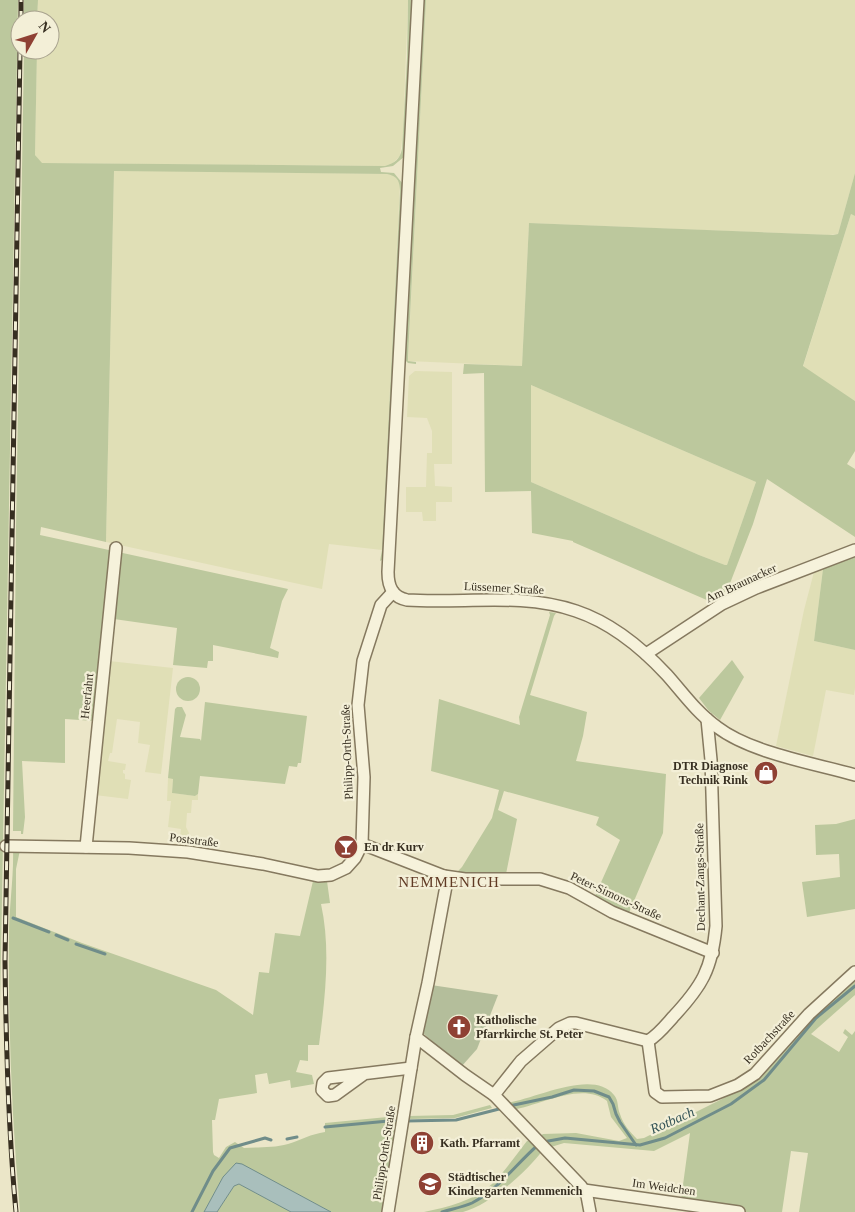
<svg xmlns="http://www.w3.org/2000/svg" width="855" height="1212" font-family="'Times New Roman',serif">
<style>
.farmland{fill:#e0dfb6}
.green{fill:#bcc89d;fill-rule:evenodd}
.cemetery{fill:#b4be9b}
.water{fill:#a9bfbc;stroke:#708d8a}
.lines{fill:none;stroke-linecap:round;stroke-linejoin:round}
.stream{stroke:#708d8a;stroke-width:3}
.minor-casing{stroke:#85795f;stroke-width:14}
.minor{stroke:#f6f2db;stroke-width:11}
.rail-casing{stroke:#372f21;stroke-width:5}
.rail{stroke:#f3efd7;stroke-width:3;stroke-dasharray:9;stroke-linecap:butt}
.labels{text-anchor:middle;stroke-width:4.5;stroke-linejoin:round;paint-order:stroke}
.street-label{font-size:12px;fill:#372f21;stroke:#f3efd7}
.poi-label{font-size:12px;font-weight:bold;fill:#372f21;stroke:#f3efd7;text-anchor:start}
.water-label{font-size:14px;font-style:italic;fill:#325255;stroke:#f3efd7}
.quarter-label{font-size:15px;letter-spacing:1px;fill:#603a24;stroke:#f3efd7}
</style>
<rect width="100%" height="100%" fill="#ebe6c8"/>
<!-- farmland -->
<g class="farmland">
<path d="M38,0H408L403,132L400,156L392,164L385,166L41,163L35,155L37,50H50V20H37Z"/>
<path d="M426,0H855V173L838,234L829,235L529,223L522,366L408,361Z"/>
<path d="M114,170L387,174L393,175L400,183L382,550L329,544L322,589L106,542Z"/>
<path d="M851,214L855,216V401L803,367Z"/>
<path d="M415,371L452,372V464H434L435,486L452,487V502H436V521H423L422,512H406V487H426L427,453H432V431L427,418L407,417L409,376Z"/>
<path d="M531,385L756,482L727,565H725L699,555L531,482Z"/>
<path d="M823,569L814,641L855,650V688L854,695L826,690L813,756L776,746L804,610L814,572Z"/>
<path d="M109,661L173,668L161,774L145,772L150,745L138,743L140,722L117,719L112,753H110L108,761L126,764L125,770H123V773L125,774V779L131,780L128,799L95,795Z"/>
<path d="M168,778H173L172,793L195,796L198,794V800H192L191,813H187L186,827L189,833L187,846L179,845L181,829L168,827L171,801H167Z"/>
</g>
<!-- green -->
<g class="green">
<path d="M0,0H18L0,1011Z"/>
<path d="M24,0H38L37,20H24Z"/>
<path d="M408,0H413L405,156L393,166L380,168L381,172L394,173L403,184L385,545L382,560L380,561L382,550L400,192C400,182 398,176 387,174L114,171L106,542L41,527L40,535L288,589L282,601L270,648L279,652L278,658L213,645V661H208L207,668L173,665L177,628L114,619L94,721L65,719V763L22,761L25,817L23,834H21V831H13L16,527L24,50H37L35,155L42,163L385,166C395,163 400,159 402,149L407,59Z"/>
<path d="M423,0H426L408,357V361L416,362V364L408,363L404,359Z"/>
<path d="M855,173V216L851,214L803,366L855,401V451L847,464L855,469V537L767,479L753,524L727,591L709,601L573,542V541L532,533L531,491L485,492L484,373L463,374L464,364L522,366L529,223L833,235L838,234ZM531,385L756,482L727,565H725L699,555L531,482Z"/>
<path d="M855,553V650L814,641L823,569L827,564Z"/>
<path d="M549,612L556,613L554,616L530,695L587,712L583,736L576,761L666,774L663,833L628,915L594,898L620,840L596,825L599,817L504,791L498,810L517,819L506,874L457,872L462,867L492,818L499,790L431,771L439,699L520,725L519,717L550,615Z"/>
<path d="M732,660L744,677L720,720L709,711L699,698Z"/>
<circle cx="188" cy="689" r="12"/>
<path d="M205,702L307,716L301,763H298L297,767L289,766L285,784L200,776L198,794L195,796L172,793L173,779L168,778L175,709L177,707H182L186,715L180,737L200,739L201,741Z"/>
<path d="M855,819V909L807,917L802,882L840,877L839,854L816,855L815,825L836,824Z"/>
<path d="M13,848L20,850L16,869V917L82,943L216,990L253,1015L259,972L269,973L275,933L300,936L313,881H327L330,903L321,904C331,949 325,999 319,1045H308V1061L300,1060L296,1072L312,1075L314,1084L291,1088L290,1080L269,1084L267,1073L255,1075L257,1093L219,1099L215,1120H212L213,1152L214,1155L219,1158L226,1147L235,1142L244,1148C259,1147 274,1148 288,1144C301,1140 311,1134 325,1132V1123L398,1116L383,1212H331L290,1190L223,1177L204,1212H20C12,1120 8,1028 9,935C9,906 14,877 13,848Z"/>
<path d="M855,969V995L811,1034L839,1052L848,1037L843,1033L845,1029L852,1035L855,1031V1212H799L808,1153L791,1151L782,1212H693L692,1209L680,1207L690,1133L654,1151L564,1143L551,1147L540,1136L543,1134L576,1133L619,1141L627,1138L611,1117L607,1101C582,1081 541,1105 512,1110L506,1103C533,1100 593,1068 614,1095C619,1101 617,1107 620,1114C623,1124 630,1132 637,1139L644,1138L722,1099L744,1085Z"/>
<path d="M490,1105L492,1108L455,1118L409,1119V1116L453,1115Z"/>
<path d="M532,1140L542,1151C527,1172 488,1206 463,1212C451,1212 436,1212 424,1212C448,1207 473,1201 492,1184C505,1171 516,1155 527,1141Z"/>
<path d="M239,1184L286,1209L291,1212H217L234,1186Z"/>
</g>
<!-- cemetery -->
<path class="cemetery" d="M431,985L498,995L477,1049L461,1067L423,1033Z"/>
<!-- water -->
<path class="water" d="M236,1163L242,1164L331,1212H291L239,1184L234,1186L217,1212H204L223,1177Z"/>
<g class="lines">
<!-- stream -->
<g class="stream">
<path d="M13,918L49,932"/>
<path d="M56,935L68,940"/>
<path d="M76,944L105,954"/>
<path d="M509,1106L552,1097L574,1090L594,1091L609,1097L613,1104L616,1114L620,1122L636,1145"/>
<path d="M406,1121L456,1120L503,1108"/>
<path d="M325,1127L399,1120"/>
<path d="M287,1139L297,1137"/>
<path d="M543,1142L565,1138L640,1145L665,1138L731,1104L764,1080L816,1018L855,986"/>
<path d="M192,1212L213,1171L230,1148L265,1138L271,1140"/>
<path d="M442,1212C452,1209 463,1207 472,1203C498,1190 516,1164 538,1145"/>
</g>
<!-- minor casing -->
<g class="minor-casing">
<g id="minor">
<path d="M418,0L388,572C388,586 392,597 407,600C463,604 521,592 576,611C612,623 641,647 667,675C683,693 697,713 717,727C751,753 813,763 855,775"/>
<path d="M646,654L722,604L756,588L855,550"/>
<path d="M362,844L444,876L446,886L428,983L416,1037L388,1212"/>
<path d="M6,846L129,848L188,852L263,864L318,876L331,875L346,868L355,858L362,844L364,777L358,705L363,661L381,605L393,592"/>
<path d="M86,847L116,548"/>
<path d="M444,876L465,879H540L569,888L612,912L713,953"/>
<path d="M416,1037L465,1075L494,1095L581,1186L587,1196L590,1212"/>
<path d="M648,1041C658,1035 665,1026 673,1017C702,986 712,969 716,926L711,760L707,719"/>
<path d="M648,1041L655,1092L662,1097L710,1096L738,1085L755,1074L809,1014L855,972"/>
<path d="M364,1074L335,1095L328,1096L322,1090L323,1083L328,1078L411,1068"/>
<path d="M494,1095L521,1061L559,1028L570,1023H576L648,1041"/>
<path d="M584,1190L739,1212"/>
</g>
</g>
<!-- minor -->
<use href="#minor" class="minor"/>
<!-- rail casing -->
<g class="rail-casing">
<g id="rail">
<path d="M21,20V0"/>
<path d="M16,1212C8,1128 6,1045 5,961L20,50"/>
</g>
</g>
<!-- rail -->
<use href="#rail" class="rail"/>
</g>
<!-- icons -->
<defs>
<g id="shop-disc" transform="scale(1.25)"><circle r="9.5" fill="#8f4134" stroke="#f3efd7"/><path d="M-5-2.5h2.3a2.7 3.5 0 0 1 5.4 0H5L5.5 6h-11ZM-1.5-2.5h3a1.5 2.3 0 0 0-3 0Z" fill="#fff"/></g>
<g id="bar-disc" transform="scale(1.25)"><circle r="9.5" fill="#8f4134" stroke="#f3efd7"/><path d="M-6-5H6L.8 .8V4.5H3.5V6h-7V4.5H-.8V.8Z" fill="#fff"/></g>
<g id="church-disc" transform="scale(1.25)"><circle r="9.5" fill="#8f4134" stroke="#f3efd7"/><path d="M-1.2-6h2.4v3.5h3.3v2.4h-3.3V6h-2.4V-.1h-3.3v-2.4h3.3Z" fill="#fff"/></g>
<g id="building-disc" transform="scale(1.25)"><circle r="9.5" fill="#8f4134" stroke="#f3efd7"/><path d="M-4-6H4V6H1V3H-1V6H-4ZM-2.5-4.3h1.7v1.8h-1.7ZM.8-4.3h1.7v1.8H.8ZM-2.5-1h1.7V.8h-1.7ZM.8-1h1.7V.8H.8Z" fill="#fff"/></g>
<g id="school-disc" transform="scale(1.25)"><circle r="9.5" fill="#8f4134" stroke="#f3efd7"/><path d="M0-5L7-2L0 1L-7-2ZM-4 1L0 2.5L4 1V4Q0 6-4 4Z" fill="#fff"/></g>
</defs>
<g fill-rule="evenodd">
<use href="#shop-disc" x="766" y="773"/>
<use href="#bar-disc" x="346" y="847"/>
<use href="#church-disc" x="459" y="1027"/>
<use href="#building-disc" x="422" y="1143"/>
<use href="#school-disc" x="430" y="1184"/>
</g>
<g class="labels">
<!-- street labels -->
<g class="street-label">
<text transform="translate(741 583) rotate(-25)" y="4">Am Braunacker</text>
<text transform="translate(504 588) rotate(3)" y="4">Lüssemer Straße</text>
<text transform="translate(87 696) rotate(-84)" y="4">Heerfahrt</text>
<text transform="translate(347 752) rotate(-92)" y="4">Philipp-Orth-Straße</text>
<text transform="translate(194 840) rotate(7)" y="4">Poststraße</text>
<text transform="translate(700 877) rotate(-91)" y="4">Dechant-Zangs-Straße</text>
<text transform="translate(616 896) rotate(25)" y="4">Peter-Simons-Straße</text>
<text transform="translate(769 1037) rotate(-47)" y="4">Rotbachstraße</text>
<text transform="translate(384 1153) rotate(-81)" y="4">Philipp-Orth-Straße</text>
<text transform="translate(664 1187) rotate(8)" y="4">Im Weidchen</text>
</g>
<!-- poi labels -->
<g class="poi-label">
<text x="748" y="770" text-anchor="end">DTR Diagnose<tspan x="748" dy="14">Technik Rink</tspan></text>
<text x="364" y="851">En dr Kurv</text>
<text x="476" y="1024">Katholische<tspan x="476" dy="14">Pfarrkirche St. Peter</tspan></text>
<text x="440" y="1147">Kath. Pfarramt</text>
<text x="448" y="1181">Städtischer<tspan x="448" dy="14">Kindergarten Nemmenich</tspan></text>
</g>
<!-- water labels -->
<g class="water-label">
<text transform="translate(672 1120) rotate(-24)" y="5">Rotbach</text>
</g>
<!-- quarter labels -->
<g class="quarter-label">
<text x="449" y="887">NEMMENICH</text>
</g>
</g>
<!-- north arrow -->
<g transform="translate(35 35) rotate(51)"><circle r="24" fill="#f3efd7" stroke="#a8a28e"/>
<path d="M0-4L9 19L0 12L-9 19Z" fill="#8f4134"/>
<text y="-8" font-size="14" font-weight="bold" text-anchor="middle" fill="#372f21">N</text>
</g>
</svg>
